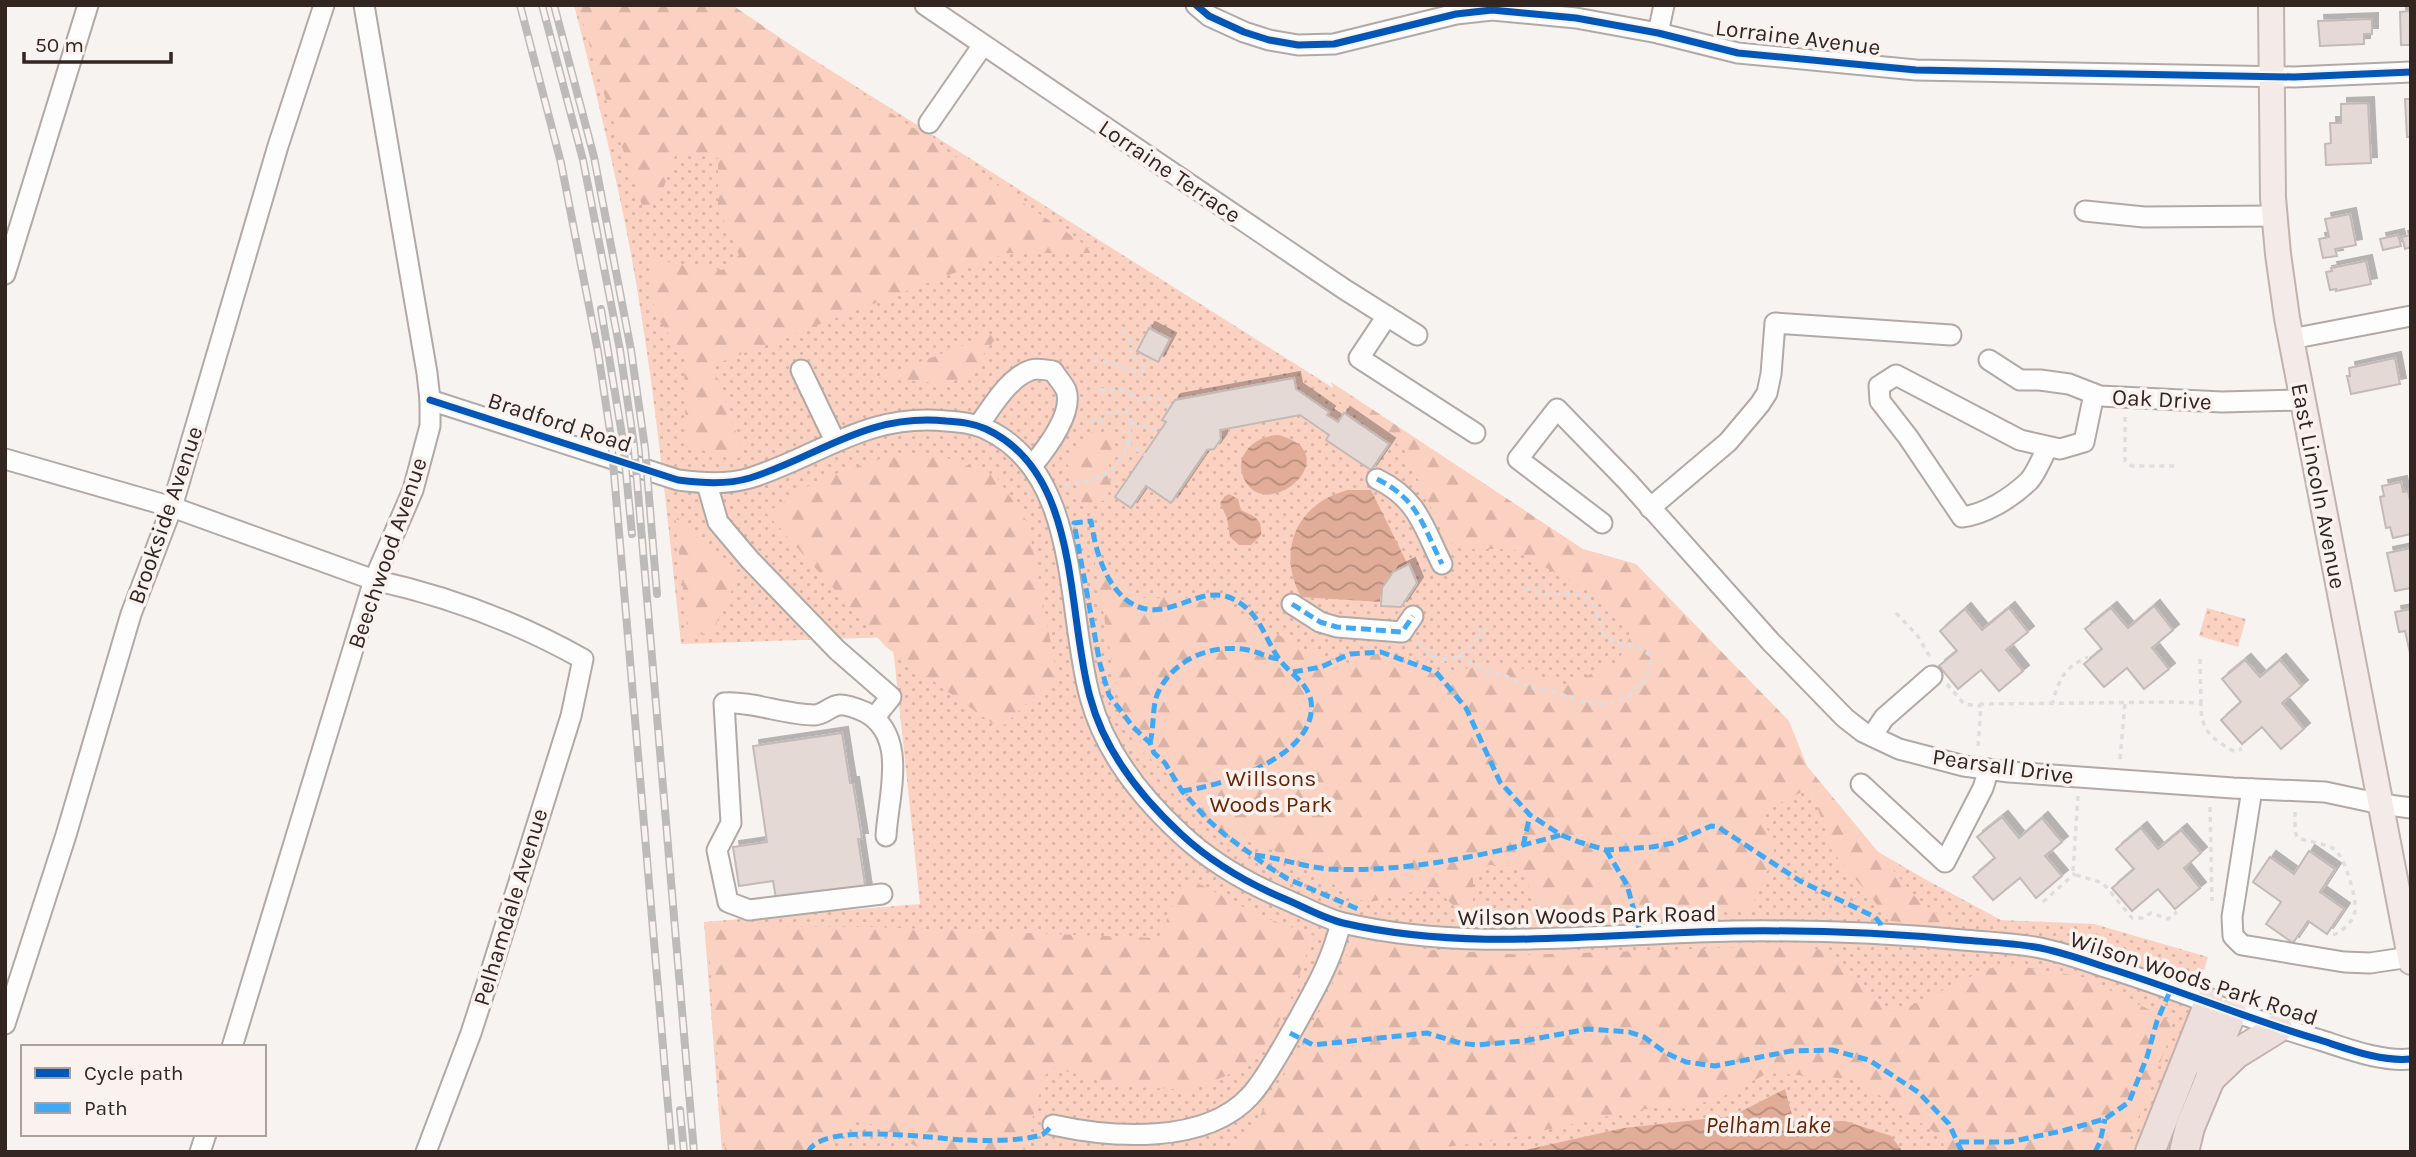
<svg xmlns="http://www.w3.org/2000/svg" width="2416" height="1157" font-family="Karla,sans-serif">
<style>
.grass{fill:url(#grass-dots)}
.forest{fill:url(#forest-firs)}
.water{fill:url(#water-waves)}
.building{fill:#e4d9d5;stroke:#c3bab7;stroke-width:2;filter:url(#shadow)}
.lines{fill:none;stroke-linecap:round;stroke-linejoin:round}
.minor-casing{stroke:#b1a9a6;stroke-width:23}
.major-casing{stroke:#c2b2ac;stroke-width:28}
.highway-casing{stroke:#c2b2ac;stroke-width:32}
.path{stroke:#dfdedd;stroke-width:3.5;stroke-dasharray:5 5;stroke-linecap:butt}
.minor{stroke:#fefdfd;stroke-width:19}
.major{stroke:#f4ebe8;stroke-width:24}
.highway{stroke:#ede0dc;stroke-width:28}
.rail-casing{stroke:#bdbbba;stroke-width:8}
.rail{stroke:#f9f2ef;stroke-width:5;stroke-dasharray:16;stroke-linecap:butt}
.quiet{stroke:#3fa9f5;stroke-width:5;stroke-dasharray:10 5;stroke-linecap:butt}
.cycleway-casing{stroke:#f9f2ef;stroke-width:11}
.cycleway{stroke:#0057b8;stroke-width:7}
.labels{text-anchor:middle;stroke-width:7;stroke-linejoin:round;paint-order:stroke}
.street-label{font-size:23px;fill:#332520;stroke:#f9f2ef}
.park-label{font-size:23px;fill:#662405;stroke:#f9f2ef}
.water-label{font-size:24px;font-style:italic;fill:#652305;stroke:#f9f2ef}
</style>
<defs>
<pattern id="grass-dots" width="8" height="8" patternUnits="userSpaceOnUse" patternTransform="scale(1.75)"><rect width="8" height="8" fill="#fbd1c1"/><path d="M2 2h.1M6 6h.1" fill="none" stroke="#d8b3a6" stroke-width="1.8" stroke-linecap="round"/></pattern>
<pattern id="forest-firs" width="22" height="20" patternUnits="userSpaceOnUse" patternTransform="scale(1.75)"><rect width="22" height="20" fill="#fbd1c1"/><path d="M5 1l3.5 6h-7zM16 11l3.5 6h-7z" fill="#d8b3a6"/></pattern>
<pattern id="water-waves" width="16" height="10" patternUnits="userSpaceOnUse" patternTransform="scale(1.75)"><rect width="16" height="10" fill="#e1ac98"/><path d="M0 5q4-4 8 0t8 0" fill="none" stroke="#b78c7c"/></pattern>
<filter id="shadow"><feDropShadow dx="6" dy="-6" stdDeviation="0" flood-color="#0004"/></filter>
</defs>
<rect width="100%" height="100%" fill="#f7f3f1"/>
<!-- grass -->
<g class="grass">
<path d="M574,5H727L1327,384L1559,552L1800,793L1810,788L1822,819L1923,878L2001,920L2094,924L2208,957L2185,1034L2139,1152H722L704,922L920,904L892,637L681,644C666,505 653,365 626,228C611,153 593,79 574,5Z"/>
<path d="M2207,608L2246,619L2238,647L2199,636Z"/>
</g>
<!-- forest -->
<g class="forest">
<path d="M578,5H732L1097,253H1007L713,365L745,459L686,447L684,355L655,315L648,259L722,270L739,255L718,208V158L676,153L659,200L644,211L605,97Z"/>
<path d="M1001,331L970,373L949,384L878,378Z"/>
<path d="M1331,382L1583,549L1636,564L1789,721L1807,766L1918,900L1957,927L1891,921L1835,855L1810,788L1762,812L1775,854L1751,908L1542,918L1520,866L1489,865L1473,875V905L1463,914L1433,887L1366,903L1275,851L1206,826L1192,797L1134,744L1117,692L1094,558L1101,561L1130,596L1153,599L1171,596L1222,604L1312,653L1349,663L1380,653L1434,674L1505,662L1566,686L1618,661L1632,633L1593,594L1513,549H1464L1446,541L1404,449L1337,400Z"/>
<path d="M1090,432L1115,434L1108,471L1111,484L1106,500L1083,506L1067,463Z"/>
<path d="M895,454L947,458L996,476L1028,523L1057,675L1000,729L886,647L766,513L820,479Z"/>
<path d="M675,515L737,579L712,633L688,636Z"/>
<path d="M1192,880L1260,916L1313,935L1288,1007L1252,1065L1191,1090L1116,1086L1055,1068L1045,1075L1024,1147L1027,1152H928L865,1121L852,1123L826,1152H725L707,926L876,927L1155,938L1162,934L1171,907Z"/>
<path d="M1360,939L1432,950L1526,955L1801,945L1824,951L1887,1011L1904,1009L1984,970L2007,964L2083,977L2168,1019L2172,1032L2125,1152H1947L1939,1135L1855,1079L1768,1073L1714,1101L1631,1111L1500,1140L1407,1152H1228L1245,1141L1311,1029L1352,944Z"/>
</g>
<!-- water -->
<g class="water">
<path d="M1278,435C1350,453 1267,526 1244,479C1233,455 1255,436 1278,435Z"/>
<path d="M1348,490H1371L1407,563C1390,573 1381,582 1380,602L1301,597C1276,550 1297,503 1348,490Z"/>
<path d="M1229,494L1238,499L1241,510C1253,516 1263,518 1261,535L1251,545H1239L1230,537L1227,518L1220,503L1225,496Z"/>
<path d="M1785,1089L1794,1122L1845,1121L1891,1136L1903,1152H1516L1624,1128L1732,1116Z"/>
</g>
<!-- building -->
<g class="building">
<path d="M2411,11V45H2401L2400,12Z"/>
<path d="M2372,19V34H2364V44L2320,46L2318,21Z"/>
<path d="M2405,99H2411V137H2407Z"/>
<path d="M2368,103L2371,163L2326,165L2325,144L2331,143L2330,123H2341V104Z"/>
<path d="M2350,214L2356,245L2335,249L2337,256L2323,258L2319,239L2329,237L2325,219Z"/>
<path d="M2398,235L2401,246L2383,250L2380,239Z"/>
<path d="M2411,235V247L2405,249L2402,237Z"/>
<path d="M2366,261L2371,284L2336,291V289L2330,290L2326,272L2332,271L2331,268Z"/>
<path d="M1149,328L1170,339L1158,362L1137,351Z"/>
<path d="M2395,358L2400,384L2351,394L2347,376H2350L2349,368Z"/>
<path d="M1294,378L1296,389L1329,412L1327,415L1338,422L1344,413L1389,444L1371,470L1326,440L1329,435L1300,415L1220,430L1221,439L1214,449L1207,450L1171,503L1146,486L1131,508L1115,497L1166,422L1162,420L1175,400Z"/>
<path d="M2401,482L2403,492L2408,491L2411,505V534L2393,538L2390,527L2386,528L2380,497L2384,496L2382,486Z"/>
<path d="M2411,548V588L2395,591L2387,553Z"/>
<path d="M1409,564L1417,583L1401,607L1381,606L1382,588L1393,572Z"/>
<path d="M2154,606L2173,630L2152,648L2169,669L2144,689L2127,668L2104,687L2084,664L2102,649L2085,629L2111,608L2128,628Z"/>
<path d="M2009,608L2028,632L2006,650L2023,671L1999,691L1981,670L1958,689L1939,666L1957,651L1940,631L1965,609L1982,630Z"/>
<path d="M2411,609V653H2410L2405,631L2399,632L2395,612Z"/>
<path d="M2245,660L2260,677L2280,660L2302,686L2282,703L2304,729L2281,749L2262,727L2242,744L2221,720L2241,702L2222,679Z"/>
<path d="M842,733L850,783H853L862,839H858L866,891L777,904L773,881L739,886L733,847L767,842L753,746Z"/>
<path d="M2002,817L2019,838L2042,818L2062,842L2045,856L2062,876L2036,898L2020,878L1993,900L1973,877L1995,858L1977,837Z"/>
<path d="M2141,828L2158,849L2181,830L2201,853L2184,868L2200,888L2175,909L2158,889L2132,911L2112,888L2134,869L2116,849Z"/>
<path d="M2309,851L2335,869L2320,892L2344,909L2327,934L2308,921L2293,943L2266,924L2281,902L2253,882L2270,857L2294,874Z"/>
</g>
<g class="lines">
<!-- minor casing -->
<g class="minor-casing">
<g id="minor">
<path d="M925,5L1344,289L1417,335"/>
<path d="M1196,5L1209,16L1244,32L1269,40L1298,45L1334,44L1456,14L1492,10L1576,18L1658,33L1738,53L1916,70L2294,77L2411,72"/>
<path d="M1658,33L1664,5"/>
<path d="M929,123L983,45"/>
<path d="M2085,211L2144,217L2275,216"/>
<path d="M5,274L88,5"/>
<path d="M1387,316L1359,358L1475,433"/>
<path d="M2291,339L2411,316"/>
<path d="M1989,360L2020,380H2040L2069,384L2100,396L2222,402L2302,400"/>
<path d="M801,370L835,441"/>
<path d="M430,400L678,480C702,483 726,485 750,478C820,456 866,413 946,421C960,422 973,423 986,429C1081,473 1066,610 1090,697C1104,750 1141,797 1181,834C1211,862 1247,883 1285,899C1304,907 1323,918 1343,923C1472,953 1604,933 1735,931C1811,930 1887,933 1963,940C1987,942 2011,943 2035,947C2059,951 2081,959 2105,967C2177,989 2247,1019 2320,1040C2348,1049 2381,1062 2411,1059"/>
<path d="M978,426C992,407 1008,378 1031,370C1037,368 1047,370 1053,371C1057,377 1063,384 1066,390C1074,413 1046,449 1032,466"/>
<path d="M2048,447C2042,457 2037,472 2029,481C2011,498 1986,514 1962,517L1908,437L1880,401L1879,386L1896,375L2020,440L2060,449L2084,442L2094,394"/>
<path d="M5,459L172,507L374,580C447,596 517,622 583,659L571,716L492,968L471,1033L426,1152"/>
<path d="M1377,479C1418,499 1423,526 1442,564"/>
<path d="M707,484L718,522L750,560L837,650L891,697L875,717"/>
<path d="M1650,508L1728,442L1760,404L1767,393L1771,374L1775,323L1951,335"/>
<path d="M1602,523L1518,459L1557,409L1628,482L1770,641L1845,718L1863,732L1899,749L1964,766L2009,772L2233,788L2325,792L2381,804L2411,808"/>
<path d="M1292,604L1320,622L1337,627L1402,632L1413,616"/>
<path d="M1872,736L1884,718L1932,676"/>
<path d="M1861,784L1945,862L1983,788L1989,769"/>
<path d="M2252,789L2232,917L2233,936L2242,945L2344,962L2370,963L2410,957"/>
<path d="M882,894L749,910L728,902L717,850L731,823L724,703C752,701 785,715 814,715C824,715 830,706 839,705C846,704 858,709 865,712C909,735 888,797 886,836"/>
<path d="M5,1024L66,835L131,614L172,507L278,146L324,5"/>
<path d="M232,1047L374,580L413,490L430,426V400L427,373L364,5"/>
<path d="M1053,1125C1112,1138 1205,1145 1250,1096C1265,1080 1282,1048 1293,1029C1314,991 1330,965 1341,923"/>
<path d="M200,1152L206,1134"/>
</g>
</g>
<!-- major casing -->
<g class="major-casing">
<path id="major" d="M2271,5L2273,198L2278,254L2287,318L2411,962"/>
</g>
<!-- highway casing -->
<g class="highway-casing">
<g id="highway">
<path d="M2210,1079L2236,1054L2278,1028"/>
<path d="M2150,1152L2209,1003"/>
<path d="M2184,1152L2190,1127L2210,1079L2213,1057L2232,1012"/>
</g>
</g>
<!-- path -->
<g class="path">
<path d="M1093,360L1115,364L1139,374L1146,368L1130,353L1131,343L1120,327"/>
<path d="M1100,390H1124L1136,399L1159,398L1170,409"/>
<path d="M2125,417V461L2132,466H2174"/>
<path d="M1132,423L1148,426L1158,434"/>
<path d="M1127,443L1145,455"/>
<path d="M1065,486C1076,483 1087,482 1098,478C1122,468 1136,435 1127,411H1112L1099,423L1088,417"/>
<path d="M1896,613L1917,635L1930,657"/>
<path d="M1418,642C1424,646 1429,653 1435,657C1457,669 1478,638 1488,623"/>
<path d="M1459,656L1486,671L1502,674L1528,687L1546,689L1584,702L1601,704L1615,702L1629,696L1645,680L1652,659C1640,640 1630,649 1614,641C1595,633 1603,616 1593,604C1580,588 1563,596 1547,594C1539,594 1532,590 1525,588"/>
<path d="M2200,659L2201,703"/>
<path d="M1947,684L1964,704L1981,706"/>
<path d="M2052,705C2058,681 2064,667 2088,657"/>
<path d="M1978,746L1981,704L2174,702L2201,703C2200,729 2211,739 2234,751L2242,749"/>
<path d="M2120,759L2125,702"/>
<path d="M2078,796L2073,871L2076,875L2103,883L2132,918H2142L2151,913L2168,919L2177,912"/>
<path d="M2210,807L2212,901"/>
<path d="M2295,812V831L2297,837C2308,843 2323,842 2334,849C2345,856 2357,899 2355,911C2353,922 2344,930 2333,935"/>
<path d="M2043,902L2075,873"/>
</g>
<!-- minor -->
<use href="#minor" class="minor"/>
<!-- major -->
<use href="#major" class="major"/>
<!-- highway -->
<use href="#highway" class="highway"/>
<!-- rail casing -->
<g class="rail-casing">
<g id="rail">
<path d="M520,5L561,163L598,352L611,438L672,1152"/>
<path d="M542,5L583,160L620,350L634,445L694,1152"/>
<path d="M554,5L594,157L631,350L645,448L657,594"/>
<path d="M601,309L623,441L632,534"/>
<path d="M680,1110L684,1152"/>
</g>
</g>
<!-- rail -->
<use href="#rail" class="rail"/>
<!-- quiet -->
<g class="quiet">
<path d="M1377,479C1418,499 1423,526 1442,564"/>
<path d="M1292,604L1320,622L1337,627L1402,632L1413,616"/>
<path d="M1293,672L1321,667L1350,654L1381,652L1436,672L1466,708L1500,782L1530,815L1561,835L1579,842L1606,850L1652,847L1673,843L1711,826L1718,827L1800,881L1875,917L1880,923L1882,935"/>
<path d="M1150,743C1154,728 1152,709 1157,695C1172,659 1212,643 1248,650C1259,652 1268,658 1279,659"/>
<path d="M1182,791C1222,786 1319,756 1311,701C1308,683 1289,673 1279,659C1265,639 1260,613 1235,600C1198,579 1164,632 1124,598C1103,579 1095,547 1091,521L1074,523L1100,664L1109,695L1133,727L1150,743L1154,753L1165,763L1182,791L1207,819L1224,834L1267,866L1288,879L1358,909"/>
<path d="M1523,846L1530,815"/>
<path d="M1606,850L1627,885L1641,936"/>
<path d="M1255,855C1280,858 1304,867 1329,869C1403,873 1489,855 1561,835"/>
<path d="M1290,1033L1313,1045L1427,1033L1460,1043L1476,1045L1523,1041L1588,1029L1629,1032L1644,1037L1666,1053L1686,1062L1715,1066L1791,1051L1832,1050L1869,1060L1918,1092L1949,1124L1962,1152"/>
<path d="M1959,1142H2009L2062,1131L2105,1119L2129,1102L2147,1057L2157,1021L2171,989"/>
<path d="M808,1152C822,1121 935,1139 965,1140C984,1141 1023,1141 1041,1135C1045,1134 1049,1128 1053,1125"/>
<path d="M2095,1152L2100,1142L2105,1119"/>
</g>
<!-- cycleway casing -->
<g class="cycleway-casing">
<g id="cycleway">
<path d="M1196,5L1209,16L1244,32L1269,40L1298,45L1334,44L1456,14L1492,10L1576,18L1658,33L1738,53L1916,70L2294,77L2411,72"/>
<path d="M430,400L678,480C702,483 726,485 750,478C820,456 866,413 946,421C960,422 973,423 986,429C1081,473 1066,610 1090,697C1104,750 1141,797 1181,834C1211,862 1247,883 1285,899C1304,907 1323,918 1343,923C1472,953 1604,933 1735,931C1811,930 1887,933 1963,940C1987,942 2011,943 2035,947C2059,951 2081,959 2105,967C2177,989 2247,1019 2320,1040C2348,1049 2381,1062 2411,1059"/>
</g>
</g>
<!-- cycleway -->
<use href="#cycleway" class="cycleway"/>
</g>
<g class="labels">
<!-- street labels -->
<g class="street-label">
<text transform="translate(1798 37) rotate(7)" y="8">Lorraine Avenue</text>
<text transform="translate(1170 171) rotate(34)" y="8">Lorraine Terrace</text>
<text transform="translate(2162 399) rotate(3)" y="8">Oak Drive</text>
<text transform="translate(560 422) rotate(18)" y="8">Bradford Road</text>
<text transform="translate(2319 486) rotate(79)" y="8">East Lincoln Avenue</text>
<text transform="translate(165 515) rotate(-71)" y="8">Brookside Avenue</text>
<text transform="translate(387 553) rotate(-71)" y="8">Beechwood Avenue</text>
<text transform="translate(2003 766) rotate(8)" y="8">Pearsall Drive</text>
<text transform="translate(510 907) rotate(-73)" y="8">Pelhamdale Avenue</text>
<text transform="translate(1587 915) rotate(-1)" y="8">Wilson Woods Park Road</text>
<text transform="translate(2194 978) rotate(18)" y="8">Wilson Woods Park Road</text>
</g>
<!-- park labels -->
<g class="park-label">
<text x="1271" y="786">Willsons<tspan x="1271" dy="26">Woods Park</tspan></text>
</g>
<!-- water labels -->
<g class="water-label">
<text x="1768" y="1133">Pelham Lake</text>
</g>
</g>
<!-- border -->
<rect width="2416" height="1157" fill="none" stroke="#332520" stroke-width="14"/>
<!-- legend -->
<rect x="21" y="1045" width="245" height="91" fill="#f9f2ef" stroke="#aaa09c" stroke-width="2"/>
<rect x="35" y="1068" width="35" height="10" fill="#0057b8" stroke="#aaa09c" stroke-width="2"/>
<text x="84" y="1080" font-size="21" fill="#332520">Cycle path</text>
<rect x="35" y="1103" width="35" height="10" fill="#3fa9f5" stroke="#aaa09c" stroke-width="2"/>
<text x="84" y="1115" font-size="21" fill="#332520">Path</text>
<!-- scale -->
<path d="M24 52v10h147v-10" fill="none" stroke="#332520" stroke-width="3.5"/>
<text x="35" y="52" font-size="21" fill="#332520" stroke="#f9f2ef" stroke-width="5" paint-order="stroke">50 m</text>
</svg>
